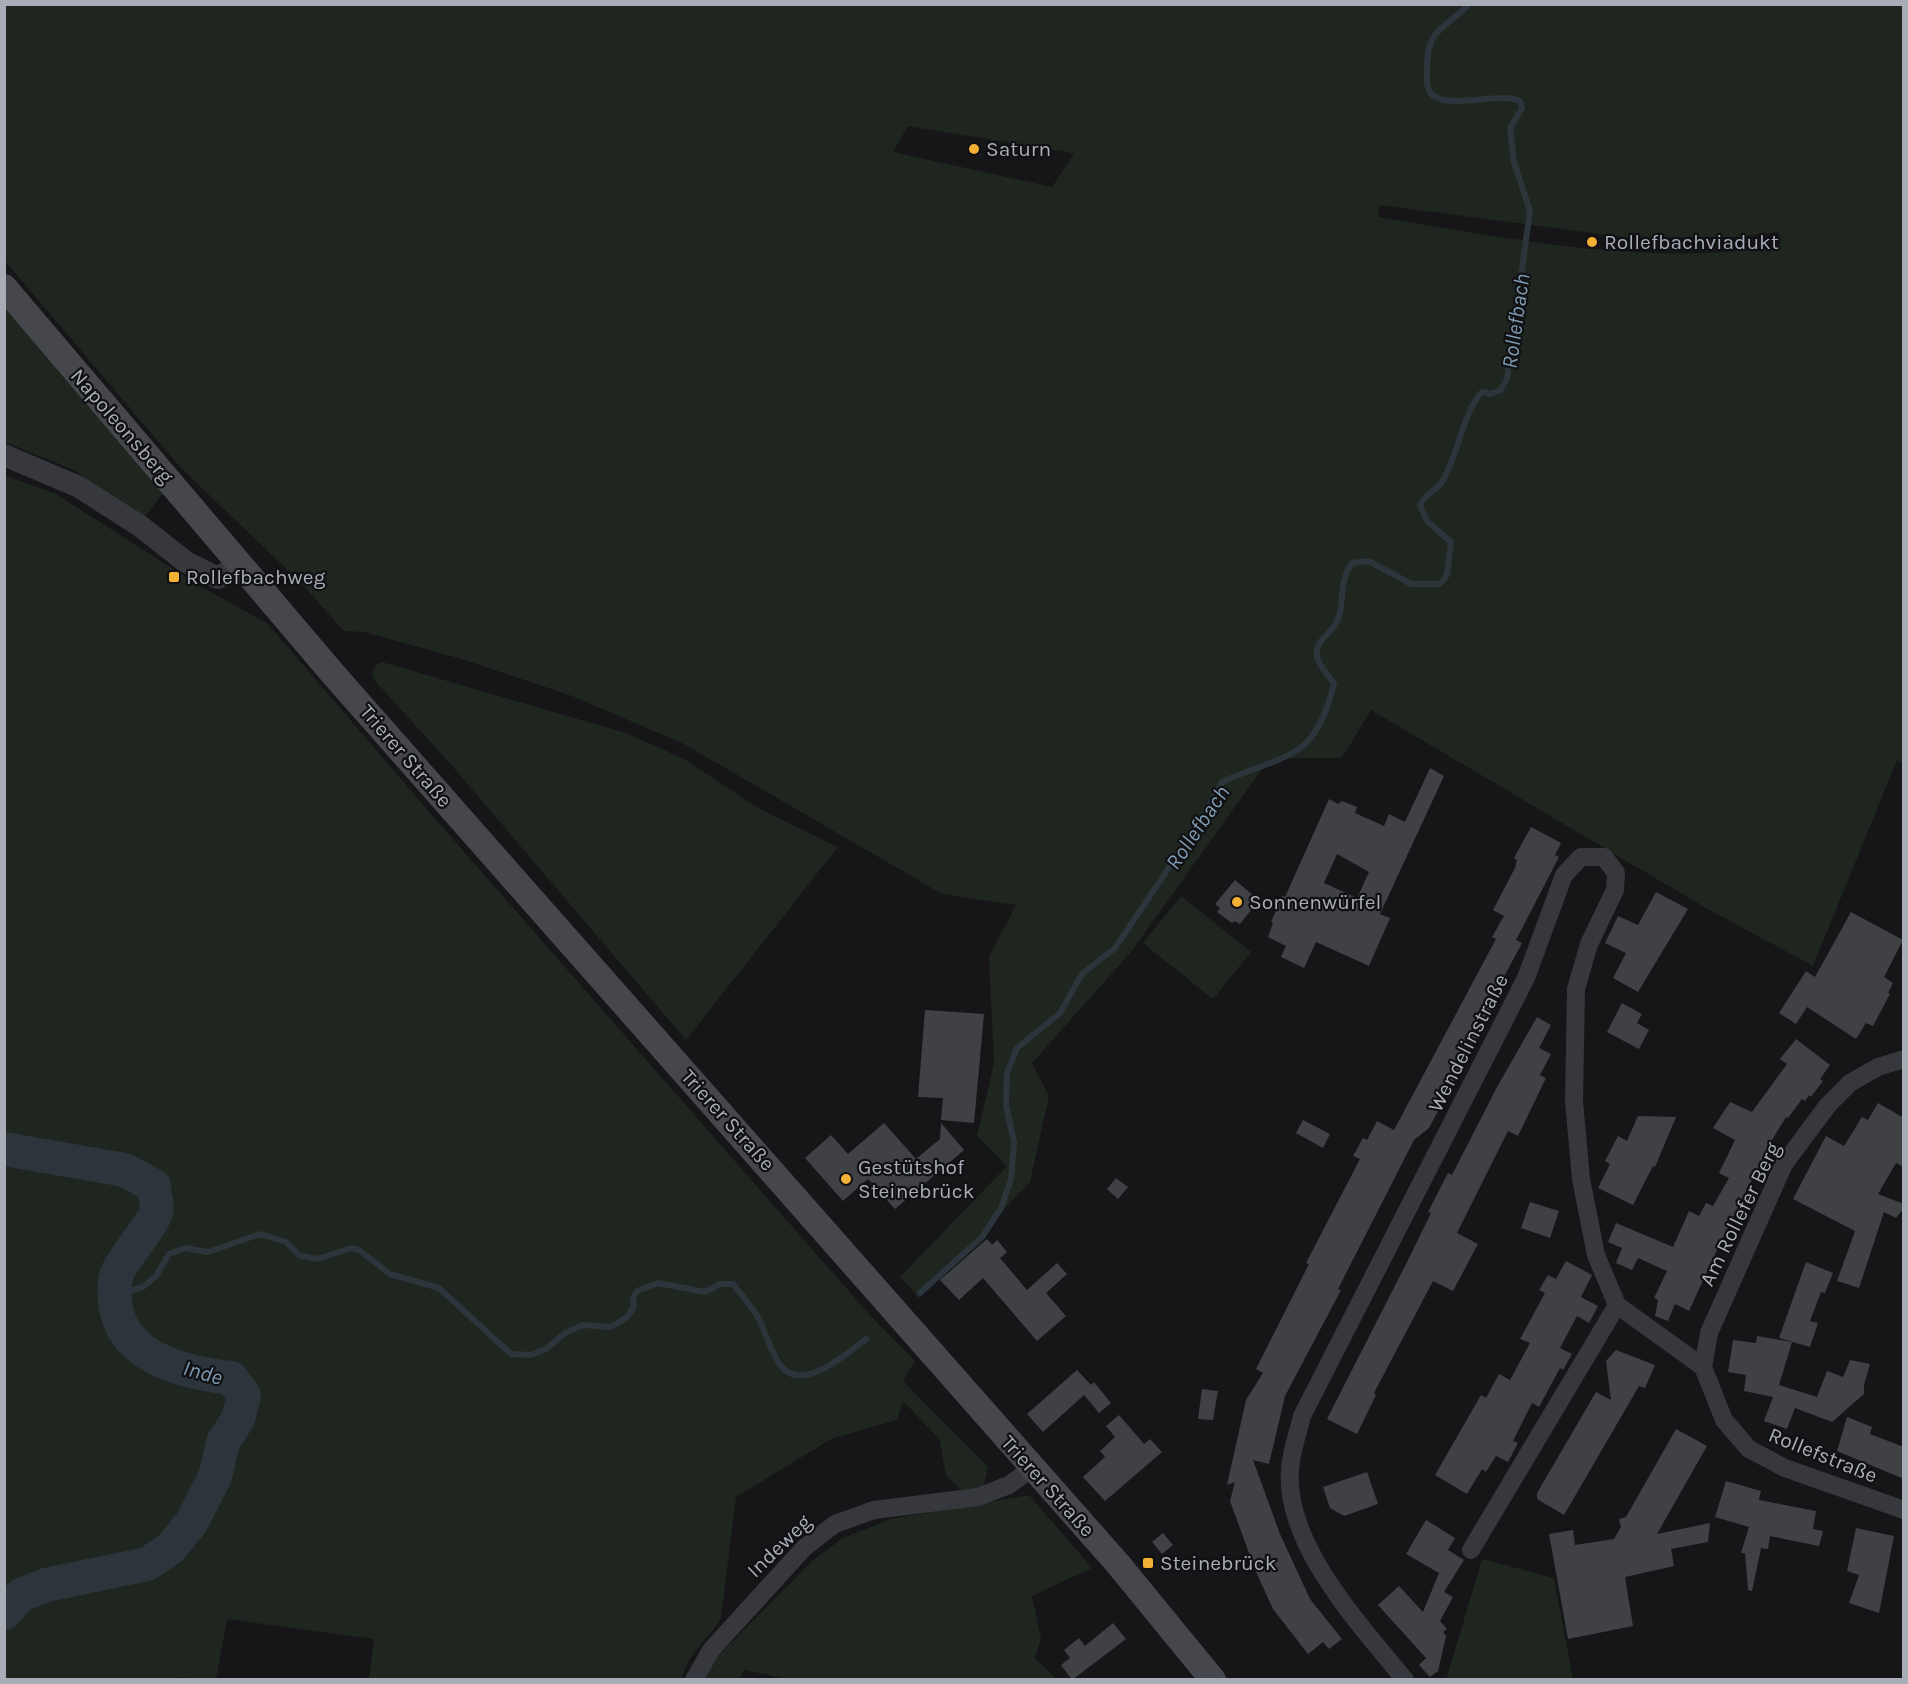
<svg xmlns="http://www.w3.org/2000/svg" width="1908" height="1684" font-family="Karla,sans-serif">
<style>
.green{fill:#1e261f;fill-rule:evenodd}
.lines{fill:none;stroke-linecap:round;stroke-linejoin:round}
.stream{stroke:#2c353c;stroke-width:6}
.river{stroke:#2c353c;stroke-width:34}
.building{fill:#404145;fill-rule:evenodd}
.minor{stroke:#37383d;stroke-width:18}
.tertiary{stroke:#37383d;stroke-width:22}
.secondary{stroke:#45474d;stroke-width:26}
.poi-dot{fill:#f2b134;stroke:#111113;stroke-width:2}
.labels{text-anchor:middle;stroke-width:4.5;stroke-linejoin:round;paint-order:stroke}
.poi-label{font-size:21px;fill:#a8adb8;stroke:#111113;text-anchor:start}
.street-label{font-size:21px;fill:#a8adb8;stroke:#111113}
.water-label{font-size:22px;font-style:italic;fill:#7f9bb3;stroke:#111113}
</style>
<rect width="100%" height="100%" fill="#161618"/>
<!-- green -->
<g class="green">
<path d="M4,5H1903V763L1897,760L1813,966L1706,908L1371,710L1342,758H1270L1131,952L1032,1063L1049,1096L1030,1182L919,1298L900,1277L1007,1166L977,1136L994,1063L989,957L1016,905L942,894L684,744L572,696L465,660L364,632L344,631L301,583L180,467L5,261ZM908,126L1073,153L1074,154L1052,187L893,152ZM1380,205L1629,238L1735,237L1779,232L1780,245C1653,269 1504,237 1378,217Z"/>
<path d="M4,302L163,493L143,519L74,470L5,442Z"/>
<path d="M4,475L56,494L203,588L267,623L431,814L868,1313L915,1361L903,1381L988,1467L983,1489L964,1492L946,1476L940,1440L903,1401L897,1420L831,1439L736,1497L721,1619L689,1660L681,1679H369L374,1639L227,1619L216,1679L175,1677L174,1680L5,1679Z"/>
<path d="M382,662L626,733L684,759L760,809L838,847L686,1040L447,760L375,681L372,674L375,666Z"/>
<path d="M1181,896L1251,952L1213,999L1143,943Z"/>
<path d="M1029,1495L1092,1568L1032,1596L1041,1638L1035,1658L1056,1679L794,1680L744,1670L739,1679L702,1680L719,1655L813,1560L843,1538L891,1519Z"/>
<path d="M1482,1559L1554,1578L1573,1679H1444L1447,1677Z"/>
</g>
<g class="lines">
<!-- stream -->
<g class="stream">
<path d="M920,1293L982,1237L1001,1208L1011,1179L1014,1142L1006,1106L1007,1073L1017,1048L1060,1013L1082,974L1115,948L1208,809L1222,782C1287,752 1315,763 1334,683C1327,674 1315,662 1317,651C1319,638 1330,634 1335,625C1347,605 1336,587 1352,563L1369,561L1411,584H1440L1447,575L1451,542L1427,521L1420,505C1425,493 1436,492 1442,482C1458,456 1463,412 1482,392L1491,394L1501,390L1507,378L1530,211L1514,162L1510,128L1522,108L1520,101C1498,89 1427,119 1427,81C1427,69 1426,51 1432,40C1439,26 1459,16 1469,4"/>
<path d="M114,1295L143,1287L156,1276L169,1254L185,1248L208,1252L260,1234L286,1242L300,1256L318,1259L351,1248L359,1250L390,1274L439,1288L511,1354L531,1355L546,1349L565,1333L583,1325L611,1327L627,1317L634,1307L633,1299L637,1291L658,1283L705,1292L720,1284H733C741,1295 751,1306 758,1317C765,1331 769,1346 777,1360C797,1398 845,1355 866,1339"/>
</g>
<!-- river -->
<path class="river" d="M4,1149L125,1170L154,1186C154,1193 157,1202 157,1209C155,1223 126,1254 118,1271C113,1282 114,1294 116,1307C124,1359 186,1373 231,1378L244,1395L238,1419L223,1442L215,1477L191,1523L171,1548L147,1564L46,1585L21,1595L4,1613"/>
</g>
<!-- building -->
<g class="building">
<path d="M1430,768L1444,776L1380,914L1390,918L1369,966L1316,942L1304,968L1281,957L1286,946L1268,937L1273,923L1271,922L1282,896L1285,897L1329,799L1338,804L1342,801L1357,807L1355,813L1384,826L1389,814L1405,822ZM1337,854L1369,872L1357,898L1324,883Z"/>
<path d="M1531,827L1561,843L1555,855L1559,857L1516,940L1522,943L1499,986H1501L1498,997L1473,1045L1429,1128L1414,1140L1338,1289L1341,1290L1285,1396L1269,1464L1253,1460L1280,1534L1310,1599L1342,1639L1329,1649L1323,1642L1308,1654L1273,1609L1256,1572L1230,1501L1235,1482L1227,1485L1246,1400L1263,1373L1256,1369L1309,1264L1306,1263L1360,1159L1353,1156L1363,1138L1367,1140L1377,1121L1394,1130L1496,939L1492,937L1504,916L1493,910L1515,868L1517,860L1514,858Z"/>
<path d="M1235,880L1259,900L1240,924L1235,921L1232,923L1217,912L1220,908L1215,904Z"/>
<path d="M1656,892L1688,909L1638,992L1613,978L1626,953L1605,943L1618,916L1638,925Z"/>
<path d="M1851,912L1903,940L1884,977L1893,983L1888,993L1890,994L1873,1026L1866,1023L1856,1039L1807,1007L1796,1024L1779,1013L1806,971L1815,977Z"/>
<path d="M1622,1003L1642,1014L1637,1023L1649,1030L1639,1049L1607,1032Z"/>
<path d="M925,1010L984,1014L974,1123L941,1120L943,1098L918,1097Z"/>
<path d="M1537,1017L1551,1025L1539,1048L1551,1054L1540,1075L1546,1078L1518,1136L1508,1131L1457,1233L1478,1244L1453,1291L1433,1281L1374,1393L1376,1395L1357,1434L1327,1419L1406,1264L1431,1213L1428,1212L1448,1173L1452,1175L1497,1087Z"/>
<path d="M1796,1039L1830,1065L1820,1079L1823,1081L1811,1097L1809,1095L1805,1101L1802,1099L1788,1118L1786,1117L1772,1140L1723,1237L1689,1311L1675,1304L1668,1321L1655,1316L1658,1300L1654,1298L1667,1271L1638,1258L1632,1270L1616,1263L1622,1248L1608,1242L1616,1223L1673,1247L1689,1211L1699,1216L1706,1203L1713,1206L1729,1178L1719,1173L1735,1140L1713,1128L1730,1102L1752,1112L1787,1064L1780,1059Z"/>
<path d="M1878,1103L1904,1118V1167L1896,1163L1878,1194L1904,1204V1208L1896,1218L1884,1212L1859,1288L1837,1281L1855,1231L1793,1199L1826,1136L1844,1146L1862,1117L1868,1120Z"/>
<path d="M1638,1116L1676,1117L1655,1167L1653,1166L1633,1205L1598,1188L1610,1164L1605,1161L1618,1136L1627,1141Z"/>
<path d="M1303,1120L1330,1134L1323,1148L1296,1133Z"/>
<path d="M884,1123L916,1159L940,1139L941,1123L964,1150L895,1209L868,1179L843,1201L805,1158L831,1135L848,1154Z"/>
<path d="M1116,1178L1128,1187L1118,1199L1107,1189Z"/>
<path d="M1530,1202L1559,1211L1550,1238L1521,1228Z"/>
<path d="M987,1239L992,1245L997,1240L1007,1252L1000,1258L1027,1290L1057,1263L1067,1274L1046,1293L1066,1316L1037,1341L983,1278L959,1300L940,1280Z"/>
<path d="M1566,1261L1592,1275L1581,1297L1598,1306L1589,1323L1577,1316L1560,1348L1572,1354L1563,1370L1560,1368L1539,1407L1532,1403L1513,1441L1518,1443L1508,1462L1496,1456L1486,1472L1482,1469L1467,1494L1435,1475L1481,1395L1486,1398L1499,1374L1510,1380L1530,1343L1520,1339L1545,1293L1539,1290L1548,1275L1556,1279Z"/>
<path d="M1806,1262L1833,1273L1825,1293L1821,1292L1810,1321L1818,1323L1810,1347L1779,1338Z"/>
<path d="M1757,1336L1792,1342L1779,1385L1817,1397L1827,1371L1843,1377L1850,1360L1870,1364L1864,1385V1394L1832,1422L1795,1408L1787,1429L1764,1421L1773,1397L1744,1391L1746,1375L1728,1372L1733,1340L1756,1343Z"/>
<path d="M1616,1350L1655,1365L1645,1388L1639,1386L1564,1515L1537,1499V1493L1596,1392L1611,1400L1606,1361Z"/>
<path d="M1077,1370L1091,1385L1094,1382L1111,1403L1099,1413L1084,1395L1043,1432L1027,1414Z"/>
<path d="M1202,1389L1218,1391L1213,1420L1198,1419Z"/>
<path d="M1119,1415L1144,1444L1150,1439L1162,1452L1105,1501L1083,1477L1105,1457L1100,1451L1115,1437L1106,1426Z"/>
<path d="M1847,1417L1872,1427L1870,1434L1904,1447V1479L1837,1451Z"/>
<path d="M1676,1429L1707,1446L1657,1534L1710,1523L1708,1542L1671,1549L1674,1566L1625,1577L1633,1626L1568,1639L1549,1534L1573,1530L1575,1545L1614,1539L1621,1527L1619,1519L1626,1517Z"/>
<path d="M1367,1472L1378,1504L1344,1516L1330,1508L1323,1487Z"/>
<path d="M1726,1481L1761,1491L1759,1500L1816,1511L1813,1529L1823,1531L1819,1546L1770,1536L1768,1549L1761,1548L1752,1591L1748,1590L1745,1553H1741L1749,1527L1715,1517Z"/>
<path d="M1426,1520L1455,1538L1448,1550L1464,1560L1444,1592L1453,1597L1440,1621L1447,1629L1443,1632L1446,1636L1438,1671L1430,1677L1419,1665L1426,1658L1378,1605L1399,1586L1423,1612L1439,1573L1406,1554Z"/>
<path d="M1856,1528L1894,1536L1879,1613L1849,1603L1859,1575L1847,1571Z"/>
<path d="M1163,1533L1173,1545L1162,1554L1152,1542Z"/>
<path d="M1113,1623L1126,1639L1072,1680L1061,1665L1070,1658L1064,1650L1079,1638L1085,1646Z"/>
</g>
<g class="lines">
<!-- minor -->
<g class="minor">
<path d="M1904,1059L1878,1067L1850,1083L1828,1105L1784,1164L1709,1333L1703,1367L1724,1420L1749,1449L1785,1468L1904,1510"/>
<path d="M1471,1550L1617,1305"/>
<path d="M694,1680L711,1650L804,1548L835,1524L874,1510L978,1497L1009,1485L1032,1468"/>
<path d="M1405,1680C1361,1626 1284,1544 1290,1470C1291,1452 1298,1433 1302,1416L1526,978L1564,875L1581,857H1604L1616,873L1615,890L1589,944L1576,989L1574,1101L1581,1179L1596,1255L1617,1305L1703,1367"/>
</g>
<!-- tertiary -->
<path class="tertiary" d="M4,455L79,487L140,526L186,562L218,578L240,563"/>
<!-- secondary -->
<path class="secondary" d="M4,287L334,675L1118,1564L1213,1680"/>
</g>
<!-- markers -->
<g class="poi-dot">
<circle cx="974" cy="149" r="6"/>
<circle cx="1592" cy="242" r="6"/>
<rect x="168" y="571" width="12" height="12" rx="3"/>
<circle cx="1237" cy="902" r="6"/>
<circle cx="846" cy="1179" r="6"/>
<rect x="1142" y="1557" width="12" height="12" rx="3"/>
</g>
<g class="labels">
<!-- poi labels -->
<g class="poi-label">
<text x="986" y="156">Saturn</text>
<text x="1604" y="249">Rollefbachviadukt</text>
<text x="186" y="584">Rollefbachweg</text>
<text x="1249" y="909">Sonnenwürfel</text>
<text x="858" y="1174">Gestütshof<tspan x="858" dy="24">Steinebrück</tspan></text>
<text x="1160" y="1570">Steinebrück</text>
</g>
<!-- street labels -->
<g class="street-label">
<text transform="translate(122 426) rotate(49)" y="7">Napoleonsberg</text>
<text transform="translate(406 756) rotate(49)" y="7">Trierer Straße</text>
<text transform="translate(1468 1043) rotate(-63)" y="7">Wendelinstraße</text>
<text transform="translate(728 1120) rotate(48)" y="7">Trierer Straße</text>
<text transform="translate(1740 1214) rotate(-64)" y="7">Am Rollefer Berg</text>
<text transform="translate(1823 1455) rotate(22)" y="7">Rollefstraße</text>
<text transform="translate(1048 1486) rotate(48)" y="7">Trierer Straße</text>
<text transform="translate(779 1546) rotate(-44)" y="7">Indeweg</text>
</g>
<!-- water labels -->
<g class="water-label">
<text transform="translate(1515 321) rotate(-82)" y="8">Rollefbach</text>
<text transform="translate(1197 827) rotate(-56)" y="8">Rollefbach</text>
<text transform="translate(203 1372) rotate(16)" y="8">Inde</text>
</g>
</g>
<!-- border -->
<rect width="1908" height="1684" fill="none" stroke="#a8adb8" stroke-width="12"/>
</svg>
